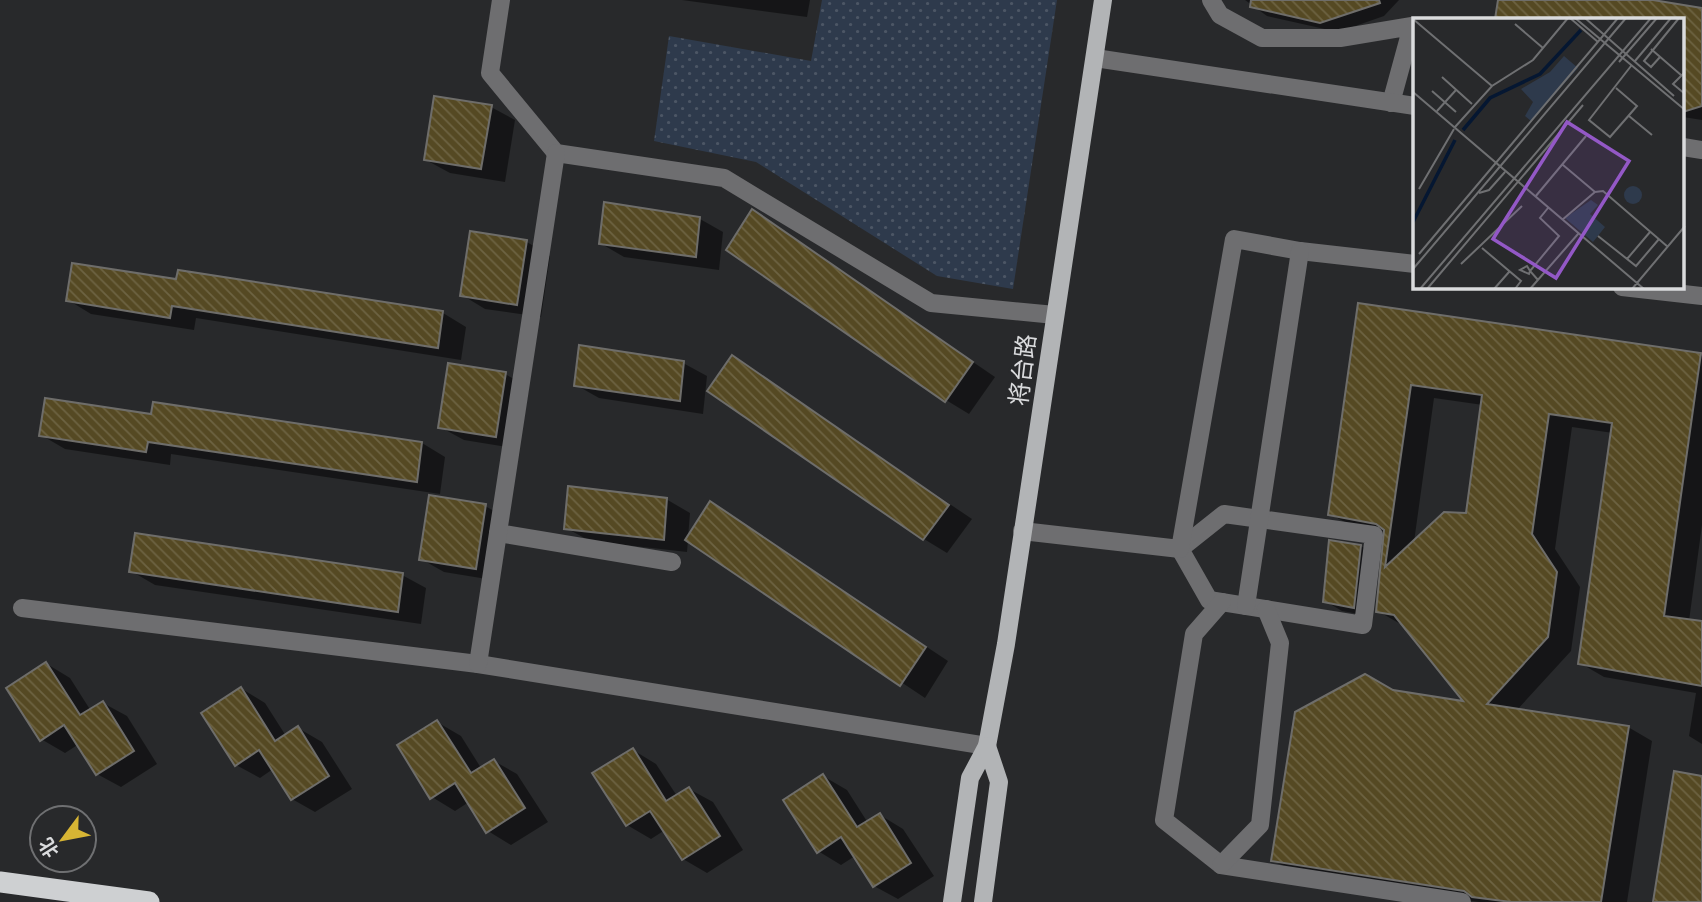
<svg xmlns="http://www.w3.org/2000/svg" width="1702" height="902" font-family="Montserrat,'Noto Sans SC',sans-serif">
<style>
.park{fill:url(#park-dots)}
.shadow{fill:#0007;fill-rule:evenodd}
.building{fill:url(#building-back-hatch);stroke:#6e6d6a;stroke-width:2;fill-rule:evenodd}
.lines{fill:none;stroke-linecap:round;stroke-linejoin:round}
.minor{stroke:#6e6e70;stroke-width:18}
.major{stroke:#b2b4b6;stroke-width:18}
.highway{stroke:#ced0d2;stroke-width:21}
.labels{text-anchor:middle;stroke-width:5;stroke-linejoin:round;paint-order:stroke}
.street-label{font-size:24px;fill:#dadbdd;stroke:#28292b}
.inset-river{fill:none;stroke:#051732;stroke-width:3.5}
.inset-road{fill:none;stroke:#6f7072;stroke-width:2}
.view{fill:#9358c6;fill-opacity:0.15;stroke:#9358c6;stroke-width:3.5}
.inset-edge{fill:none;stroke:#dadbdd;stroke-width:3.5}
</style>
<defs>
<pattern id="park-dots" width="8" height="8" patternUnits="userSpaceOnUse" patternTransform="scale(1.75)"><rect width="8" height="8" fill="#2e3a4c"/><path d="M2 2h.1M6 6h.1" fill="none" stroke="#4c5665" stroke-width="1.8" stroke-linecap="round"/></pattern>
<pattern id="building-back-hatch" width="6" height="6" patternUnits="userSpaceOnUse" patternTransform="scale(1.75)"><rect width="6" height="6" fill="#554923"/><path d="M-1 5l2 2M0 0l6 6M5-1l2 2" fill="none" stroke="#6d6342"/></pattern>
</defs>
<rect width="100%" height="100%" fill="#28292b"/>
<!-- park -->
<path class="park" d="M822,0H1057L1013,289L937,276L756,162L654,141L669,36L811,61Z"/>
<!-- shadow -->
<g class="shadow">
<path d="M682,0H810L807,17Z"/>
<path d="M1245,0H1399L1384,16L1338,32L1267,16Z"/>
<path d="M1500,0H1641L1702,9V120L1683,117V19H1497Z"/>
<path d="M491,107L515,120L505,182L450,173L426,160Z"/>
<path d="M753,212L995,377L969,414L946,400Z"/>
<path d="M700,219L723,232L719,270L624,257L600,243Z"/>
<path d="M471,233L527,242L550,256L541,317L485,309L462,295Z"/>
<path d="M178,281L443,313L466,327L461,360L196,318L194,330L91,314L68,300Z"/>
<path d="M1360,305L1702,356V525L1689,621L1702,623V744L1689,736L1696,693L1604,677L1580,663L1613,433L1572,427L1555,549L1580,587L1571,651L1517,710L1628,727L1652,741L1627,902H1479L1297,874L1273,860L1393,692L1468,703L1402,625L1378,611L1386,534L1354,527L1330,514ZM1434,398L1483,405L1467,515L1414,542Z"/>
<path d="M733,358L972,519L947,553L924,539Z"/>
<path d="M683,363L707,376L703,414L599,398L576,385Z"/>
<path d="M505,374L529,387L519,449L464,440L440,427Z"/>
<path d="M153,416L422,443L445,457L440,494L171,454L170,465L65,449L41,435Z"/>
<path d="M666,499L690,513L688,538L710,503L948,661L925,698L688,540L687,552L590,541L566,528Z"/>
<path d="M485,506L509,519L499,581L444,572L421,559Z"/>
<path d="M1361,546L1377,556L1370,616L1342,611L1325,601Z"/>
<path d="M131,571L402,575L426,588L421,624L155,585Z"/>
<path d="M47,664L70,678L91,711L103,703L127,716L157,764L121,787L97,774L79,744L65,753L41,739Z"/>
<path d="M242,689L265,703L286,736L298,728L322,742L352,789L315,812L292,799L273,769L260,778L236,765Z"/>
<path d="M437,722L461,736L481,768L494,761L517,774L548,822L511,845L488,831L469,802L455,811L432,797Z"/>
<path d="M633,750L656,764L677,796L689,789L713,802L743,850L707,873L683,859L665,830L651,839L627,825Z"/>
<path d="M823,776L847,790L868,823L880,815L903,829L934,876L898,899L874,886L855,856L841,865L818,851Z"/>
</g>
<!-- building -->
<g class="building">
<path d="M1251,0H1379L1380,3L1320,23L1250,7Z"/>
<path d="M1498,0H1653L1702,8V106L1683,112V19H1495Z"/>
<path d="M434,96L492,105L481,169L424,160Z"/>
<path d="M604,202L700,217L696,257L599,244Z"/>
<path d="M752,209L973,362L945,402L726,250Z"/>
<path d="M470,231L527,240L517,305L460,296Z"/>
<path d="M72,263L176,279L178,270L443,311L438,348L172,306L170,318L66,301Z"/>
<path d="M1358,303L1701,353L1664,616L1702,621V686L1578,664L1612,423L1549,414L1532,534L1557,572L1548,637L1487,704L1629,726L1601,902H1511L1472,897L1464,891L1271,861L1295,712L1365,674L1393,690L1463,701L1394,615L1376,612L1384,530L1376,524L1328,515ZM1411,385L1482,395L1466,513L1444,512L1385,567Z"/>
<path d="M579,345L684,361L680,401L574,386Z"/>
<path d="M732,355L949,505L923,540L707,391Z"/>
<path d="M448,363L506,372L496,437L438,428Z"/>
<path d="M45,398L151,414L153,402L422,442L417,482L148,442L146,452L39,436Z"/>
<path d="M568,486L667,498L664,540L564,529Z"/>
<path d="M429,495L486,504L476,569L419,560Z"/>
<path d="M710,501L926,647L900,686L685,540Z"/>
<path d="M135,533L403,573L398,612L129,572Z"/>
<path d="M1329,540L1361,545L1354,608L1323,602Z"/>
<path d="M46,662L80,715L103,701L134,751L96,775L64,725L40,741L6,688Z"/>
<path d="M241,687L275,741L298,726L329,776L291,800L259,750L235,766L201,713Z"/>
<path d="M437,720L471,773L494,759L525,808L486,833L455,783L430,799L397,745Z"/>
<path d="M633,748L666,801L689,787L720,836L682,860L650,811L626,826L592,773Z"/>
<path d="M1674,771L1702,776V902H1653Z"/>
<path d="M823,774L857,827L880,813L911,863L873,887L841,837L817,853L783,800Z"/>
</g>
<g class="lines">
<!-- minor -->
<g class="minor">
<path d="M501,0L490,73L556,153L724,178L931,303L1055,315"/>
<path d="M1211,0L1220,15L1262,38H1340L1412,26L1391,103"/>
<path d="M1095,58L1415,106"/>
<path d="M1683,147L1702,150"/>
<path d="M1622,287L1702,296"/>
<path d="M1224,514L1374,535L1363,625L1209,600L1180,549Z"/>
<path d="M1022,531L1180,549L1234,239L1300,251L1415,264"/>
<path d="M498,533L672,562"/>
<path d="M1222,602L1194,634L1164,820L1221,865L1462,902"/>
<path d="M1246,606L1300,251"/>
<path d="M22,608L478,664L987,746"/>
<path d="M478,664L556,153"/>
<path d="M1221,865L1260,825L1280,643L1266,609"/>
</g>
<!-- major -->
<g class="major">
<path d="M952,902L970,778L987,746L1006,644L1103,0"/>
<path d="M983,902L999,782L987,746"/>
</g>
<!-- highway -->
<path class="highway" d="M0,882L149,902"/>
</g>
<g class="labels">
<!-- street labels -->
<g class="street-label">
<text transform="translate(1023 370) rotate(-83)" y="8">将台路</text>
</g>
</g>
<!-- overview -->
<g transform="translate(1413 18)">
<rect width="271" height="271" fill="#28292b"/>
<path d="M211 177a9 9 0 1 1 18 0a9 9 0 1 1-18 0Z" fill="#2e3a4c"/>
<path d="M151,38L165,50L118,103L112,98L120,84L108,71L137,54Z" fill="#2e3a4c"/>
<path d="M178,182L185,187L177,196L192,209L180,224L152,200Z" fill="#2e3a4c"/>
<path class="inset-river" d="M50,112L77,80L127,56L168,12M0,204L42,122"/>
<path class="inset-road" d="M157,0L185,24M162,0L272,92M172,0L261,78M0,1L79,68M102,6L130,30M238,31L268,57M247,39L238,49L231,43L266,0M222,43L258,0M206,44L244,0M272,54L260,66L272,76M29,59L59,86M203,70L224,88L197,119L176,102L218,48M19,73L43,94M0,74L231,271M24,93L43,72M216,98L239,117M42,109L79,68L120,42L155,0M150,147L182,174M6,171L41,111M66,175L76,172L92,154M122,179L173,118M149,202L182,174L190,173L255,229M185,218L223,248L246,221M69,230L108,263L102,271M6,236L205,0M214,241L237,214M48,246L109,188M0,251L213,0M125,262L117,253L114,248L107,252L116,256L117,253L146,218L127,200L135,190M7,271L238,0M14,271L170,87M81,271L96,254M117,271L165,216M219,271L272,208"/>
<path class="view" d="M154,104L216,143L143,260L80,221Z"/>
<rect width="271" height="271" class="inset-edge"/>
</g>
<!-- north arrow -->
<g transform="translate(63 839) rotate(238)"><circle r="33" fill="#28292b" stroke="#6f7072" stroke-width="2"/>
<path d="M0-5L12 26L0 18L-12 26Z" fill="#d7b534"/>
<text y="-10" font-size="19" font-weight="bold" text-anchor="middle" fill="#dadbdd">北</text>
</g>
</svg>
